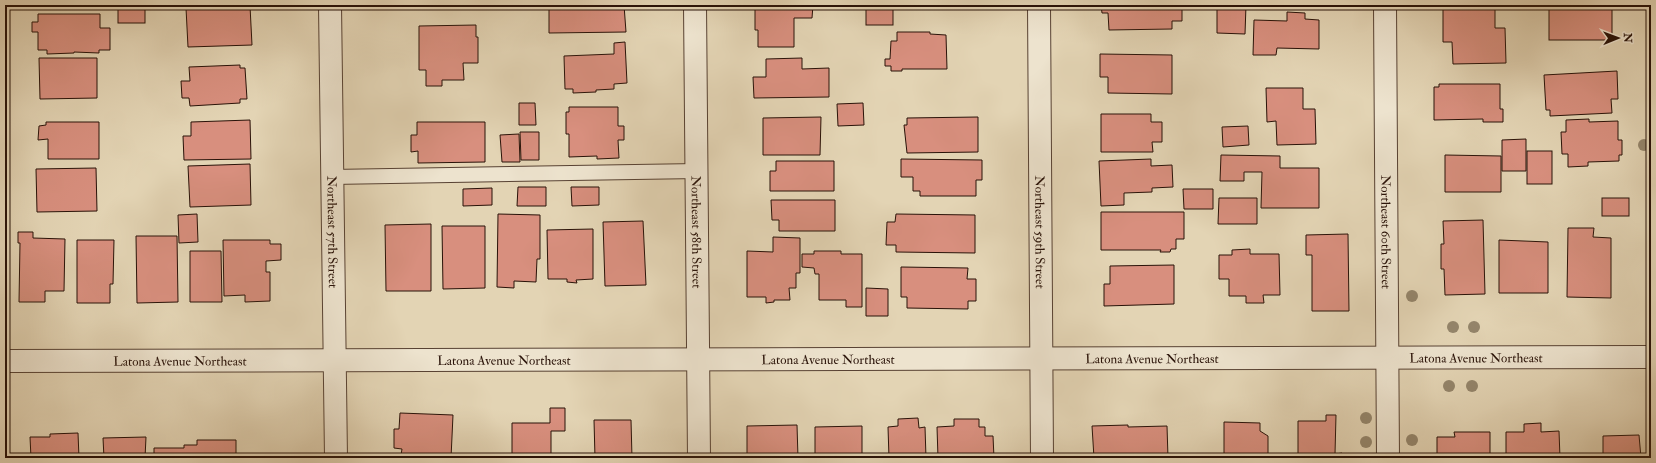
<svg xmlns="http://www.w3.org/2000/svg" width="1656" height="463" font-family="'IM FELL Double Pica',serif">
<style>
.building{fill:#d88f7e;stroke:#291208}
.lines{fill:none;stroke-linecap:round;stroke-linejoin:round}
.service-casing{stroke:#584233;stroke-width:16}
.minor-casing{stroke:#584233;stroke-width:24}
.tertiary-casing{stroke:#584233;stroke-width:24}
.service{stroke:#ede3ce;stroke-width:14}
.minor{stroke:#ede3ce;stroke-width:22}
.tertiary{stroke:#ede3ce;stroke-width:22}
.tree{fill:#94856b}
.labels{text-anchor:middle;stroke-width:3;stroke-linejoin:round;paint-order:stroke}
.street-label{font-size:13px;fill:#291208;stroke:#ede3ce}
</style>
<rect width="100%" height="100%" fill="#e3d4b4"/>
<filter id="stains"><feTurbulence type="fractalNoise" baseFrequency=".005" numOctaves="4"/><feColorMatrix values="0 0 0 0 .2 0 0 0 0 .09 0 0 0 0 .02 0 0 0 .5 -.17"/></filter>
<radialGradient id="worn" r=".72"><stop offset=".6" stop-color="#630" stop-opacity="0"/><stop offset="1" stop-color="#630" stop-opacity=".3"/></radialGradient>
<!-- building -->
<g class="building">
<rect x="118" y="5" width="27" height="18"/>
<path d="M549,5H624L626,32L549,33Z"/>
<path d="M755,5H813L812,18H794V47H758V30H755Z"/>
<rect x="866" y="5" width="27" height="20"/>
<path d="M1101,5H1182V21H1172V29L1109,30L1108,13H1102Z"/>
<path d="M1217,5H1246L1245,34L1217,33Z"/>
<path d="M1495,5V28H1505L1506,63L1453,64L1452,42H1443V6Z"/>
<rect x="1549" y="5" width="63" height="35"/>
<path d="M250,6L252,45L188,47L186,8Z"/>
<path d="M1287,12L1305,13V19L1319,20V49L1277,48L1276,55H1253L1254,20L1287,21Z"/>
<path d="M38,14H100V28H110V50H99V53L74,52V53L47,54V50H38V32H32V22H38Z"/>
<path d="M476,25V37H478V63H463L464,80H442V86H426V70H419V26Z"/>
<path d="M897,32H930V34L946,35L947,69H902V71H891V66H885V59H890L891,41H897Z"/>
<path d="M625,42L627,83L614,84V89L596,90V92L573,93V89H565L564,56L614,54V43Z"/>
<path d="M1100,54L1172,55V94L1108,93V77H1100Z"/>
<path d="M39,58H97V98L40,99Z"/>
<path d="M802,58V69L829,68V97L754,98L753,77H766V59Z"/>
<path d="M240,65V68H245L247,99H240V103L190,106L189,98H182L181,81H190L189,67Z"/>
<path d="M1617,71L1618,99H1611L1612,113L1550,116V110H1546L1544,75Z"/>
<path d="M1439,84H1500V109H1503V122H1483V119L1434,120V87H1439Z"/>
<path d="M1266,88H1303V109H1315L1316,144L1277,145L1276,121L1267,122Z"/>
<path d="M519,103H535L536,125H519Z"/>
<path d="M863,103L864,125L838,126L837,104Z"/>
<path d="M569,107H618V126H624V140H618L619,158L597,159V156L569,157V134H566V112H569Z"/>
<path d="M1101,114H1151V122H1162V142H1152L1153,152H1101Z"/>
<path d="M821,117L820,155H763V118Z"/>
<path d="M978,117V152L907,153L904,125H907V118Z"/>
<path d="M1589,119V122L1618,121V140H1622V155H1619V161L1588,162V166L1568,167V154H1562L1561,132H1566V120Z"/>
<path d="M250,120L251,159L184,160L183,136H191V122Z"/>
<path d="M46,122H99V159H48V139L38,140L39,126L46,125Z"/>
<path d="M417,122H485V162L418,163V151L411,152V135H417Z"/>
<path d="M1248,126L1249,145L1223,147L1222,127Z"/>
<path d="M520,132H539V160H521Z"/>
<path d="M519,134L520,162H502L500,135Z"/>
<path d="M1526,139V171H1502V140Z"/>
<rect x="1527" y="151" width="25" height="33"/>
<path d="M1221,155L1280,156V168H1319V208H1261L1262,172H1244V181H1220Z"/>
<path d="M1445,155L1501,156V192H1445Z"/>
<path d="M901,159L982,160V180H976V196H920V191H913V177H901Z"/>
<path d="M1151,159V166L1172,165L1173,187L1152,188V192L1124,193V205L1101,206L1099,161Z"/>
<path d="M776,161H834V191H770V171H776Z"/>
<path d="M250,164L251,205L190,207L188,166Z"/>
<path d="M96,168L97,211L37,212L36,169Z"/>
<path d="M518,187H546V206H517Z"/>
<path d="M571,187H599V205L572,206Z"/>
<path d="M492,188V205L463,206V189Z"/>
<path d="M1183,189H1213V209H1184Z"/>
<path d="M1219,198H1257V224H1218Z"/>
<rect x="1602" y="198" width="27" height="18"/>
<path d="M771,200H835V231H779V220H772Z"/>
<path d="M1101,212H1184V239H1176V249H1171L1170,252H1160L1161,250H1101Z"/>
<path d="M197,214L198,242L179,243L178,215Z"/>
<path d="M498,214L540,215V259H537L536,282L514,281V288L497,287Z"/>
<path d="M896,214L975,215V253L896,252V245H886L887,222H895Z"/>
<path d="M1483,220L1485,294L1445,295L1444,269H1441V244H1444L1443,221Z"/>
<path d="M643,221L646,285L605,286L603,222Z"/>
<path d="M431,224V291H386L385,225Z"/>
<path d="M442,226H485V288L443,289Z"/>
<path d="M1568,228H1594L1593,237L1611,238V298L1567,297Z"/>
<path d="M593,229V279L576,280L577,283L567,282V279H548L547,230Z"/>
<path d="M18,232H33V238L65,239L64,291H45V302H19L20,243H18Z"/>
<path d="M1348,234L1349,311H1312V255H1306V235Z"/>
<path d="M136,236H177L178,302L137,303Z"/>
<path d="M773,237L800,238V273H796V288H789L790,300H774V302L766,303V297H747V251L773,252Z"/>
<path d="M77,240H114L113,284H110V303H77Z"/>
<path d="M223,240H270V244H281V260L266,261V272H270V301L245,302V295L224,296Z"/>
<path d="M1499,240L1548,242V293H1499Z"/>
<path d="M1250,249V254H1279L1280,295H1263L1264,303H1246V296H1229V279H1219V255H1232V250Z"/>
<path d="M190,251H221L222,302H190Z"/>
<path d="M814,251H841V254H862V307H846V300H819V274H815L814,268L802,267V254H814Z"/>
<path d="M1174,265V304L1104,306V284H1110V266Z"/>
<path d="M901,267L968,268L967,279H976V301H968V309L907,308V297H901Z"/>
<path d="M866,288L888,289V316H866Z"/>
<path d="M550,408H565V431H551V458H512V423H550Z"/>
<path d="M400,413L453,415L451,458H424V456L401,455L402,449L394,448V429H399Z"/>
<path d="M1326,415H1336L1335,454L1342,453V458H1298V421H1326Z"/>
<path d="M918,418L919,428L925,427L926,458H889L888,427L898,426V419Z"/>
<path d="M954,419H979V427H985V436H993L994,458H938L937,427L954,426Z"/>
<path d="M594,420H631L632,458H595Z"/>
<path d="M1224,422L1260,423V431L1268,436V458H1224Z"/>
<path d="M1541,423V432L1559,431L1560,458H1506V432H1524V424Z"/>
<path d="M797,425L798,458H747V426Z"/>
<path d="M1128,425V427L1167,426L1168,458H1094L1092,426Z"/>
<path d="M862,426V458H815V427Z"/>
<path d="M1454,432H1490V458H1437V437H1455Z"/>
<path d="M78,433L79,458H31L30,437H50V434Z"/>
<path d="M1639,435L1641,458H1603V436Z"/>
<path d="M146,437L145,458H104L103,438Z"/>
<path d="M197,440H236V458H154V448H184V445H197Z"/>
</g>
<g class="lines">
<!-- service casing -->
<g class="service-casing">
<path id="service" d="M331,177L698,171"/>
</g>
<!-- minor casing -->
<g class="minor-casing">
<g id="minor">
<path id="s1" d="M330,5L336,458"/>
<path id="s2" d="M695,5L699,458"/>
<path id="s3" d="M1039,5L1042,458"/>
<path id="s4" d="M1385,5L1388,458"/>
</g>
</g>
<!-- tertiary casing -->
<g class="tertiary-casing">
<g id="tertiary">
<path id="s5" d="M5,361L1651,357"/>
</g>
</g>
<!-- service -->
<use href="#service" class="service"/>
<!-- minor -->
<use href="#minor" class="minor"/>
<!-- tertiary -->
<use href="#tertiary" class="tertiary"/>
</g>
<!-- trees -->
<g class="tree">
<circle cx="1644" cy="145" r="6"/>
<circle cx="1412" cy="296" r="6"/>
<circle cx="1453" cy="327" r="6"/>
<circle cx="1474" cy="327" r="6"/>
<circle cx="1449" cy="386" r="6"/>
<circle cx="1472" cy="386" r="6"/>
<circle cx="1366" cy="418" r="6"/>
<circle cx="1412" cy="440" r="6"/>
<circle cx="1366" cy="442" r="6"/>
</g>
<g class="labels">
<!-- street labels -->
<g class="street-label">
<text dy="5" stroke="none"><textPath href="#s2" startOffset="227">Northeast 58th Street</textPath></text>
<text dy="5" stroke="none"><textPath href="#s1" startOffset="227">Northeast 57th Street</textPath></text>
<text dy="5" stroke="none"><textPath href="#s3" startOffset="227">Northeast 59th Street</textPath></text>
<text dy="5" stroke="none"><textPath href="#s4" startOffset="227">Northeast 60th Street</textPath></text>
<text dy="5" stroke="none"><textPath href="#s5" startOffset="1471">Latona Avenue Northeast</textPath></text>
<text dy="5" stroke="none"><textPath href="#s5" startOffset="1147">Latona Avenue Northeast</textPath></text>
<text dy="5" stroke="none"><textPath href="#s5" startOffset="499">Latona Avenue Northeast</textPath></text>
<text dy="5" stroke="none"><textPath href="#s5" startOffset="823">Latona Avenue Northeast</textPath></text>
<text dy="5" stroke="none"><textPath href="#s5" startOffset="175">Latona Avenue Northeast</textPath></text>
</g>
</g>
<!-- margin -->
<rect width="1656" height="463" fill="none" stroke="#e3d4b4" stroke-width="20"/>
<rect x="6" y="6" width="1644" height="451" fill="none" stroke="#291208" stroke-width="2"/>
<rect x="10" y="10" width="1636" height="443" fill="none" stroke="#291208"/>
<!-- north arrow -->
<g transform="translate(1618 38) rotate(89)" stroke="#ede3ce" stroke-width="3" paint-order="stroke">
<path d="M0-3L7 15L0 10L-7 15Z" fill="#291208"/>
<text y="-6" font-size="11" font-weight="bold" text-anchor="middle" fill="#291208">N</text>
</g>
<rect width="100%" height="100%" filter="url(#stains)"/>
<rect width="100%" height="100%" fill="url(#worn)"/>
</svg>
